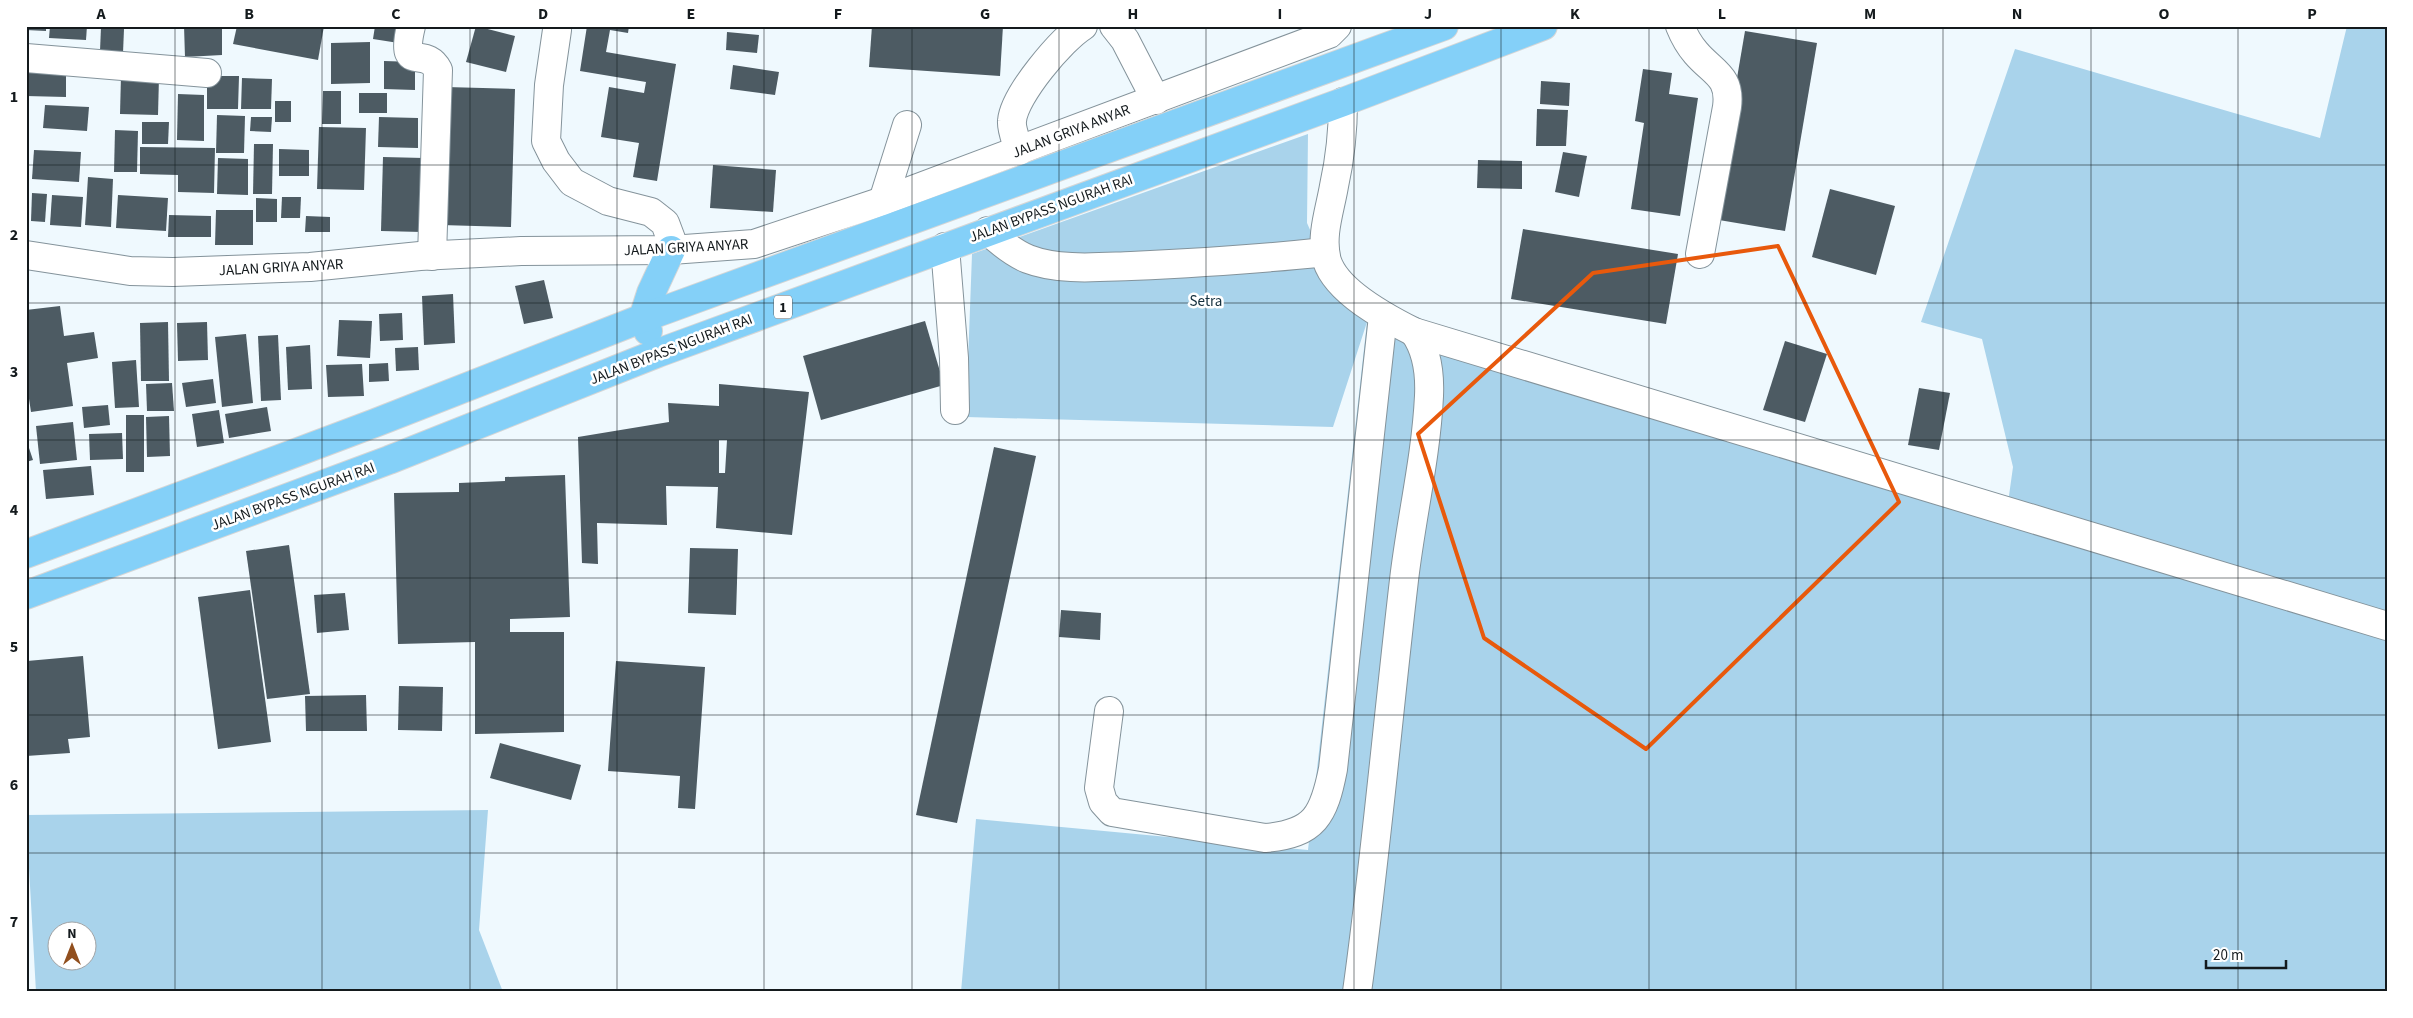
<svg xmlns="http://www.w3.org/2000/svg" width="2413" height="1018" font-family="'Source Sans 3',sans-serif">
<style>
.green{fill:#a9d3eb;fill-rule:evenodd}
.building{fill:#4d5b63;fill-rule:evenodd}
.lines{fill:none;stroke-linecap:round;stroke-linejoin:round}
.minor-casing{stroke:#84939b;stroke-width:30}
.highway-casing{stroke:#d5d6d6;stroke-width:30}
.minor{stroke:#fff;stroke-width:28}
.highway{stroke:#84d0f8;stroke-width:28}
.marked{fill:none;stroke:#e8590c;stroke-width:4;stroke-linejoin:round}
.grid{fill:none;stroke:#141a1d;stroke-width:1;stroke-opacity:0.55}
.labels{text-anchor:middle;stroke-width:5;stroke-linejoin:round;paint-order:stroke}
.shield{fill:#fff;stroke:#5a5f61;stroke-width:1}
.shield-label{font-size:14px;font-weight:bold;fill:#141a1d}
.street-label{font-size:15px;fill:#141a1d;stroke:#fff}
.park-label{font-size:15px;fill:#122d3b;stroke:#fff}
.neatline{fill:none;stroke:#141a1d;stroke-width:2}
.grid-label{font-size:16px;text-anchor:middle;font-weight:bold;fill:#141a1d}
</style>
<rect width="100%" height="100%" fill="#eff9fe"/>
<!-- green -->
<g class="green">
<path d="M2347,26H2387V992H961L976,819L1308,850L1367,322L1333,427L966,417L972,254L1308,134L1307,223L1327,268L1368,319L2006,517L2013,467L1982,339L1921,322L2015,49L2320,138Z"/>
<path d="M488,810L479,930L503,992H36L26,815ZM58,930H88V960H58Z"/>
</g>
<!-- building -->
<g class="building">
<path d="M26,26H46V31L26,30Z"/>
<path d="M50,26H87L86,40L49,38Z"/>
<path d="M184,26H222V55L185,57Z"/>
<path d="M237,26H324L318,60L233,44Z"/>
<path d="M375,26H407L405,44L373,39Z"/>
<path d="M476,26L515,36L506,72L466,62Z"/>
<path d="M587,26H629L628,33L610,30L606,52L676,64L657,181L633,177L639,143L601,137L609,87L644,93L646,82L580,71Z"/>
<path d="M872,26H1003L1000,76L869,67Z"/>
<path d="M101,27L124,29L123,53L100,51Z"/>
<path d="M1745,31L1817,43L1785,231L1713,219Z"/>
<path d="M727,32L759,35L757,53L726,50Z"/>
<path d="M370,42V83L331,84V43Z"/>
<path d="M384,61L415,62V90L384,89Z"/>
<path d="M26,65L66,66V97L26,96Z"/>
<path d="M733,65L779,72L775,95L730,89Z"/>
<path d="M1643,69L1672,73L1669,94L1698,98L1680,216L1631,209L1644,123L1635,121Z"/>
<path d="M121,76L159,77L158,115L120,114Z"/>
<path d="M207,76H239L238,109H207Z"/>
<path d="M242,78L272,79L271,109H241Z"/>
<path d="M1541,81L1570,83L1569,106L1540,104Z"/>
<path d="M446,87L515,89L511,227L441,225Z"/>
<path d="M323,91H341V124H322Z"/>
<rect x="359" y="93" width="28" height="20"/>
<path d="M178,94L204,95V141L177,140Z"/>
<rect x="275" y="101" width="16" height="21"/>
<path d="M45,105L89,107L87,131L43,128Z"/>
<path d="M1537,109L1568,110L1566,146H1536Z"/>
<path d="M217,115L245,116L244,153H216Z"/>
<path d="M251,117H272L271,132L250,131Z"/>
<path d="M379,117L418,118V148L378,147Z"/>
<path d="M142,122H169L168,144H142Z"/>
<path d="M319,127L366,128L364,190L317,189Z"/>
<path d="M115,130L138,131L137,172H114Z"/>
<path d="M254,144H273L272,194H253Z"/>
<path d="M140,147L215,148L214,193L178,192V175L140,174Z"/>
<path d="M279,149L309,150V176H279Z"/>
<path d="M34,150L81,152L79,182L32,179Z"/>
<path d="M1563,152L1587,156L1579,197L1555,192Z"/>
<path d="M383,157L424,158L422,232L381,231Z"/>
<path d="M218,158L248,159V195L217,194Z"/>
<path d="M1478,160L1522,161V189L1477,188Z"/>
<path d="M713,165L776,170L773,212L710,208Z"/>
<path d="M88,177L113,179L111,227L85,225Z"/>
<path d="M1830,189L1895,206L1876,275L1812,257Z"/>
<path d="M32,193L47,194L45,222L31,221Z"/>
<path d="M52,195L83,197L81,227L50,225Z"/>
<path d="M118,195L168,198L166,231L116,228Z"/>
<path d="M282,197H301L300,218H281Z"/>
<path d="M256,198L277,199V222H256Z"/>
<path d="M216,210H253V245H215Z"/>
<path d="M169,215L211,216V237H168Z"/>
<path d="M306,216L330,217V232H305Z"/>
<path d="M1523,229L1678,254L1666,324L1511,299Z"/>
<path d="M544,280L553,318L524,324L515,286Z"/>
<path d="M453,294L455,343L424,345L422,296Z"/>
<path d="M60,306L64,336L94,332L98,358L67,363L73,406L31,412L26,379V310Z"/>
<path d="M402,313L403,340L380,341L379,314Z"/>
<path d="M339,320L372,321L370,358L337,356Z"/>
<path d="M925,321L944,385L821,420L803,356Z"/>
<path d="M168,322L169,381H141L140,323Z"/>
<path d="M207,322L208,360L178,361L177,323Z"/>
<path d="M246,334L253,403L222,407L215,337Z"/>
<path d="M278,335L281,400L261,401L258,336Z"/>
<path d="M1785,341L1827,354L1805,422L1763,410Z"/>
<path d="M310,345L312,389L288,390L286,347Z"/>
<path d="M418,347L419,370L396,371L395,348Z"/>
<path d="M136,360L139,407L115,408L112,362Z"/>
<path d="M388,363L389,381L369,382V364Z"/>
<path d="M362,364L364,396L328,397L326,365Z"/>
<path d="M213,379L216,403L186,407L182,383Z"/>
<path d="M172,383L174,411H147L146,384Z"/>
<path d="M719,384L809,392L792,535L716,528L718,487L666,486L667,525L597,523L598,564L582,563L578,437L669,422L668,403L719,406ZM719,440H727L725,473H719Z"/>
<path d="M1919,388L1950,393L1939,450L1908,445Z"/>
<path d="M108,405L110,425L84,428L82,407Z"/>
<path d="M267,407L271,431L229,438L225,414Z"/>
<path d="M219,410L224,443L197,447L192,414Z"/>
<rect x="126" y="415" width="18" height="57"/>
<path d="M169,416L170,456L147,457L146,417Z"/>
<path d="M73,422L77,460L40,464L36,426Z"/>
<path d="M122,433L123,459L90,460L89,434Z"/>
<path d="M26,439L33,460L26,462Z"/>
<path d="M994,447L1036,456L957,823L916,815Z"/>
<path d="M91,466L94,495L46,499L43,470Z"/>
<path d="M565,475L570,617L510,619V632H564V732L475,734V642L398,644L394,493L459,492V483L505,481V477Z"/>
<path d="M289,545L310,694L267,699L246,551Z"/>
<path d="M690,548L738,549L736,615L688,613Z"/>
<path d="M250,590L271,742L218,749L198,597Z"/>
<path d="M345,593L349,630L317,633L314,595Z"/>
<path d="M1061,610L1101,613L1100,640L1059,637Z"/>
<path d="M83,656L90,737L68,739L70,753L26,756L27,661Z"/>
<path d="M616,661L705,667L695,809L678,808L680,776L608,771Z"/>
<path d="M399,686L443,687L442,731L398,730Z"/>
<path d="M366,695L367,731H306L305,696Z"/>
<path d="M500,743L581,765L571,800L490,778Z"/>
</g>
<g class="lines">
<!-- minor casing -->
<g class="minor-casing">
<g id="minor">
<path d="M411,26C399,76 425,44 438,70L432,256"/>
<path d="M1114,26L1125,40L1156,100"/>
<path d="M1680,26C1684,36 1689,45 1696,53C1713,73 1731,76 1727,107L1700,254"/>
<path d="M557,30L549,85L546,141L556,161L572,182L608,201L651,212L665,223L671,239V250"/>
<path d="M26,58L207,73"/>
<path d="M1343,102C1343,130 1340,159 1334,186C1330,210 1320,236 1327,261C1337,292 1386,318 1414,332L2387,626"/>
<path d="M1019,151C1017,142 1011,130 1012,121C1014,95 1062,39 1083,26"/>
<path d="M883,201L907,125"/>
<path d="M988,231C1000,242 1013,253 1028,259C1059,271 1099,267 1131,266C1196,263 1261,259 1325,252"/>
<path d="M945,247L954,358L955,410"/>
<path d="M26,255L130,271L173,272L310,267L420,256L521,251L671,250L754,244L883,201L1329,34L1337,26"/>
<path d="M1109,711L1099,788L1103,802L1112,812L1265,838C1315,834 1324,815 1333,769L1383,316"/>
<path d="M1357,992C1376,855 1388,717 1404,580C1411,519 1426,458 1429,396C1430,374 1427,350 1414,332"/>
</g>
</g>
<!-- highway casing -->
<g class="highway-casing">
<g id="highway">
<path d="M648,331L643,318L651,293L671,250"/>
<path d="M26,554L375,423L643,318L1444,26"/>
<path d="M26,595L389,460L658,353L1343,102L1543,26"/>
</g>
</g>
<!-- minor -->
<use href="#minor" class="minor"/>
<!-- highway -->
<use href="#highway" class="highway"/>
</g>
<!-- marked area -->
<path class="marked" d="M1778,246L1899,502L1646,749L1484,638L1418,434L1593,273Z"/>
<!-- grid -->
<path class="grid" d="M175,26V992M322,26V992M470,26V992M617,26V992M764,26V992M912,26V992M1059,26V992M1206,26V992M1354,26V992M1501,26V992M1649,26V992M1796,26V992M1943,26V992M2091,26V992M2238,26V992M26,165H2387M26,303H2387M26,440H2387M26,578H2387M26,715H2387M26,853H2387"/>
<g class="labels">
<!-- shield labels -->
<rect class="shield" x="774" y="295.5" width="18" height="23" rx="4"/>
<g class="shield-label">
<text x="783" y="312">1</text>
</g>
<!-- street labels -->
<g class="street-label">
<text transform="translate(1071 131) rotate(-21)" y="5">JALAN GRIYA ANYAR</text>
<text transform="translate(1051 208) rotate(-20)" y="5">JALAN BYPASS NGURAH RAI</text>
<text transform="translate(686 247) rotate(-3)" y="5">JALAN GRIYA ANYAR</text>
<text transform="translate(281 267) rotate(-3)" y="5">JALAN GRIYA ANYAR</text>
<text transform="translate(671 349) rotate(-21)" y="5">JALAN BYPASS NGURAH RAI</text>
<text transform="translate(293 496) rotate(-20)" y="5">JALAN BYPASS NGURAH RAI</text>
</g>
<!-- park labels -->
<g class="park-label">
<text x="1206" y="306">Setra</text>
</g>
</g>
<!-- border -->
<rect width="2413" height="1018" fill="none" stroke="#ffffff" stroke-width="55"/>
<!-- north arrow -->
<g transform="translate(72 946)"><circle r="24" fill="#ffffff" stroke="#a1a3a5"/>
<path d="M0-4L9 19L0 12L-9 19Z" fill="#914f1e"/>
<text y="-8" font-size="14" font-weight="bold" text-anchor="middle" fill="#141a1d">N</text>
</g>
<!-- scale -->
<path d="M2206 960v8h80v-8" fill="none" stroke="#141a1d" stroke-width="2.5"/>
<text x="2213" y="960" font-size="15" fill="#141a1d" stroke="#ffffff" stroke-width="4" paint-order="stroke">20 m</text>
<rect x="28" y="28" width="2358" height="962" class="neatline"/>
<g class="grid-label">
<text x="101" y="19">A</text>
<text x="249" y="19">B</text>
<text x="396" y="19">C</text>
<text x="543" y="19">D</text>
<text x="691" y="19">E</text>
<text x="838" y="19">F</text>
<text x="985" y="19">G</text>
<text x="1133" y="19">H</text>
<text x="1280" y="19">I</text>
<text x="1428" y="19">J</text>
<text x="1575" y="19">K</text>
<text x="1722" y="19">L</text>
<text x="1870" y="19">M</text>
<text x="2017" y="19">N</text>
<text x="2164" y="19">O</text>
<text x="2312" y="19">P</text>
<text x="14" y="102">1</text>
<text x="14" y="240">2</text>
<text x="14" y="377">3</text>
<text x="14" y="515">4</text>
<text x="14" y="652">5</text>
<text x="14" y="790">6</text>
<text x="14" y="927">7</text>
</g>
</svg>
